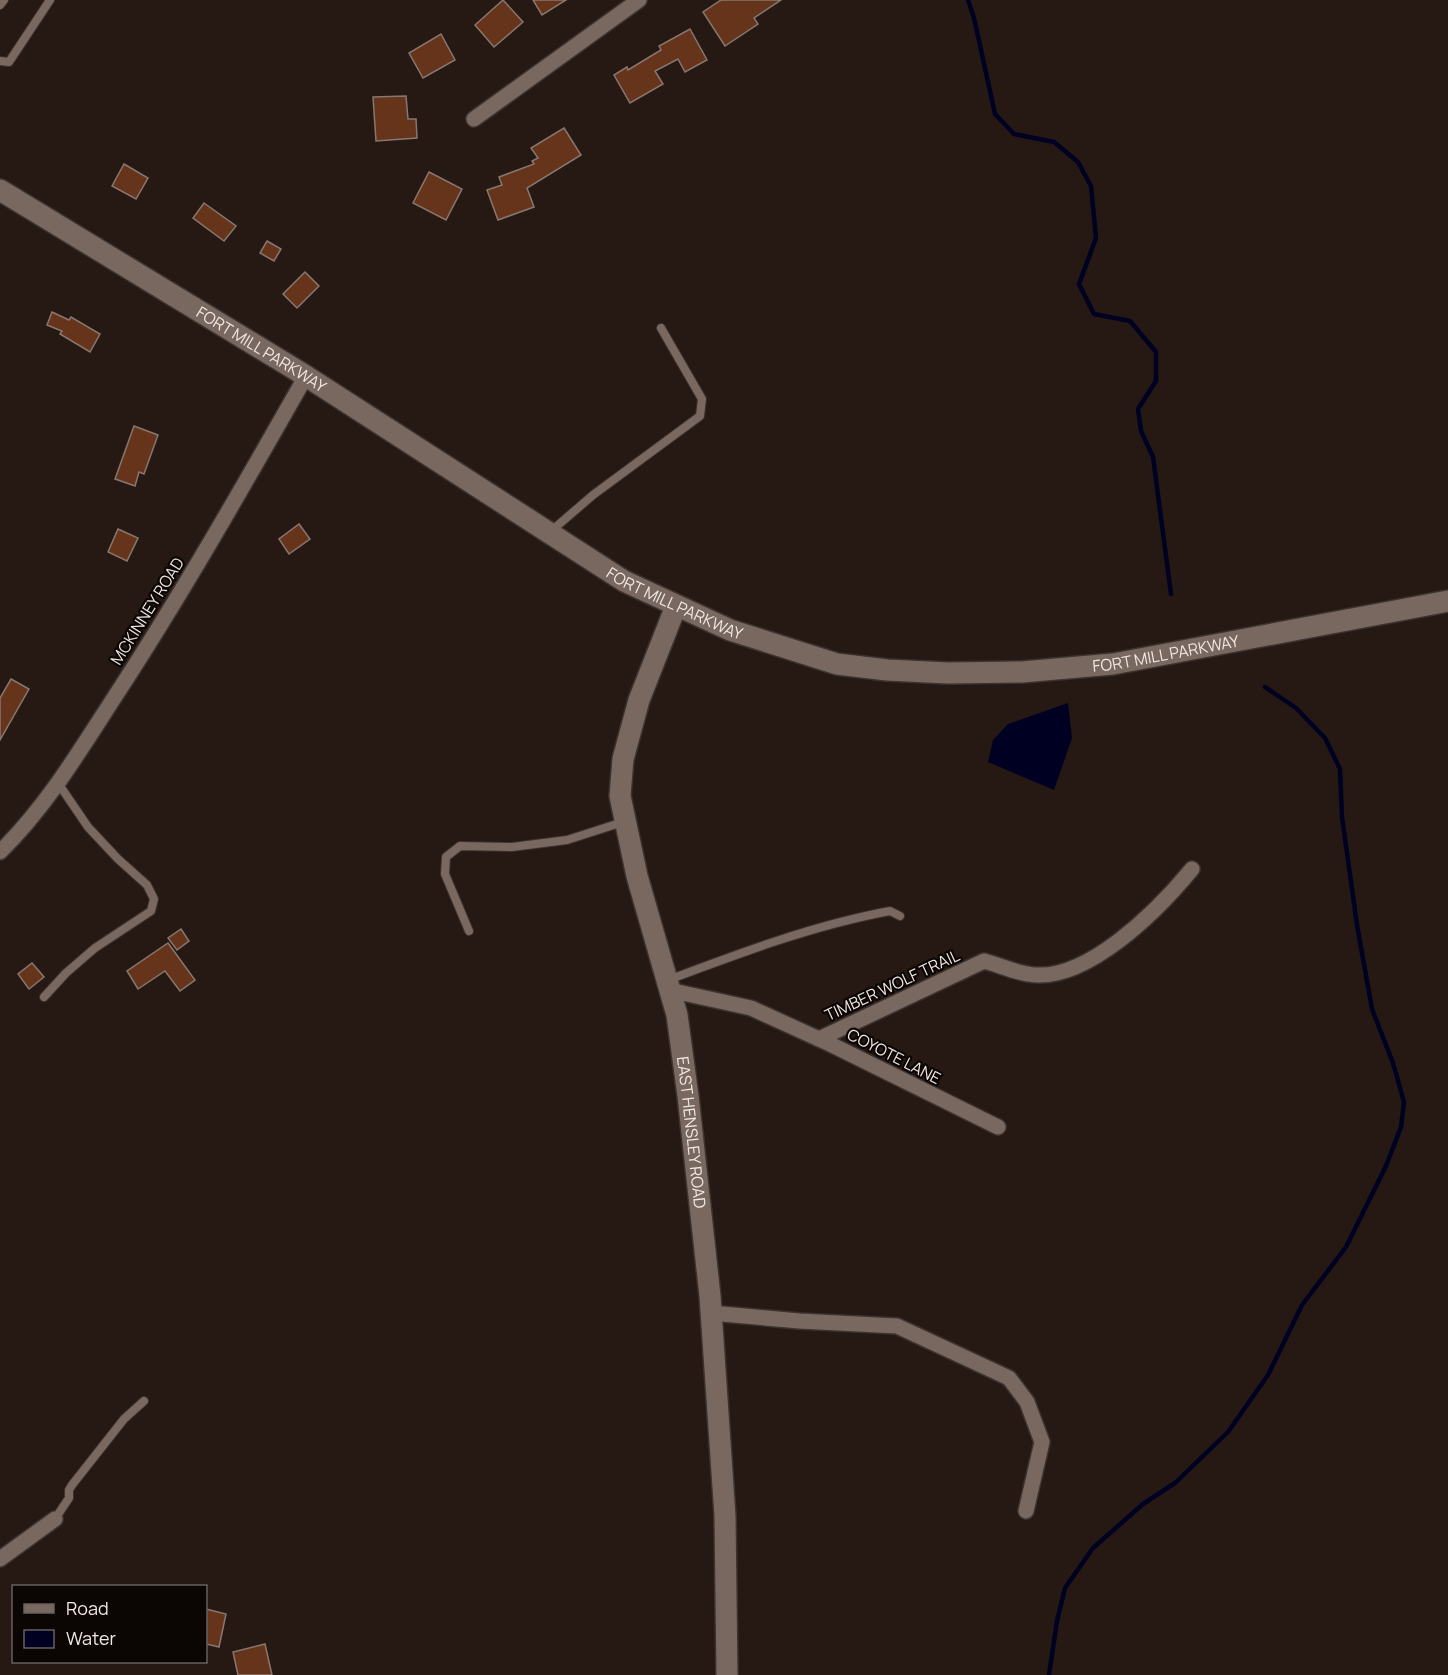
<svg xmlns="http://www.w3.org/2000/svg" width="1448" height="1675" font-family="Manrope,sans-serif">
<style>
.water{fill:#002}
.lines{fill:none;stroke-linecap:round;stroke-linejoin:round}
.stream{stroke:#002;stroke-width:4.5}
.building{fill:#65341a;stroke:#887770;stroke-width:1.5}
.lane-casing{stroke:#3c322f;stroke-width:10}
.street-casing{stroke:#3c322f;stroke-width:18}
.secondary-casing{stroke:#3c322f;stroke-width:24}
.lane{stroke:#786860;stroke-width:8}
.street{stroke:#786860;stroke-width:15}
.secondary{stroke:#786860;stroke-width:21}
.labels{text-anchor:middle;stroke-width:4.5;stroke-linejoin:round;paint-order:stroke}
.street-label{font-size:16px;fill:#f0e7e3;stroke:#0b0604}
</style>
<rect width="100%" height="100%" fill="#261913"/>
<!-- water -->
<path class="water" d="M1068,703L1072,738L1054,790L988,762L993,740L1008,724Z"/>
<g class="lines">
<!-- stream -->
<g class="stream">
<path d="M968,0L974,18L995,114L1014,134L1054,142L1078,162L1091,186L1096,238L1079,284L1094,314L1130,321L1156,352V381L1138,409L1141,431L1153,457L1171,594"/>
<path d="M1049,1675L1057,1621L1065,1588L1093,1548L1143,1504L1175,1483L1228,1432L1268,1375L1302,1305L1346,1247L1386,1166L1401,1127L1404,1102L1393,1063L1372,1009L1357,925L1342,817L1340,769L1325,738L1296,708L1265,687"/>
</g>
</g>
<!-- building -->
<g class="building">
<path d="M503,0L523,22L494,47L475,25Z"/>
<path d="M533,0H566L542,15Z"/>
<path d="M721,0H781L754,18L758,24L725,46L703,12Z"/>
<path d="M690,29L707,60L685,72L678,59L655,71L663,84L630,103L614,75L627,67L628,70L661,50L659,46Z"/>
<path d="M441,34L455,60L423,78L409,53Z"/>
<path d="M406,96L408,119H416L417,138L376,141L373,97Z"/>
<path d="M564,128L581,155L527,188L534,207L498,220L487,190L502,185L499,177L534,164L532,161L538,158L531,148Z"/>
<path d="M124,164L148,178L136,199L112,186Z"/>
<path d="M429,172L462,189L446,220L413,203Z"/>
<path d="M204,203L236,226L224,241L193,218Z"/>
<path d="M267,241L281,249L274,261L260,253Z"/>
<path d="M305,272L319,286L297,308L283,294Z"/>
<path d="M52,312L69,320L71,317L100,334L90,352L60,334L62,331L47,325Z"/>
<path d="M134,426L158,435L144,474L139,472L135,486L115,479Z"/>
<path d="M299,524L310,539L289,554L279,539Z"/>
<path d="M118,529L138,538L127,561L108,552Z"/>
<path d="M11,679L29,689L0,740V698Z"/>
<path d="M181,929L189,941L177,950L168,938Z"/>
<path d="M168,943L195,980L180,991L165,971L138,989L127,971Z"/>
<path d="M32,963L44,977L29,989L18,974Z"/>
<path d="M206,1609L226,1614L219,1647L206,1644Z"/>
<path d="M265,1644L272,1675H238L233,1652Z"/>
</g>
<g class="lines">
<!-- lane casing -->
<g class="lane-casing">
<g id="lane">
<path d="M0,5L4,0"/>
<path d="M0,61L9,62L50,0"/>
<path d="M550,532L593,495L700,416L702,399L661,328"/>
<path d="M469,931L445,874L446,857L460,846L512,847L567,840L623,822"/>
<path d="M668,980C740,953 814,925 890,911L900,916"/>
<path d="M44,997L66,973L95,948L151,911L154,899L147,885L118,859L88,827L58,783"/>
<path d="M55,1519L69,1498V1490L72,1485L124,1419L144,1401"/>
</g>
</g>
<!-- street casing -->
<g class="street-casing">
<g id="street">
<path d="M474,119L639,0"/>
<path d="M0,852C46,807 79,752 114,698C182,594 244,485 306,376"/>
<path d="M669,990L751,1008L830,1044L998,1127"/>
<path d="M819,1039L984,961C999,965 1014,972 1028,974C1085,985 1159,909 1192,869"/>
<path d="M711,1313L799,1321L897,1326L1009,1378L1027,1402L1042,1442L1026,1511"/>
<path d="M0,1559L55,1519"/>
</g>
</g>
<!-- secondary casing -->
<g class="secondary-casing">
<g id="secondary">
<path id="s1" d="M0,190L306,376L624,581L730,630L837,664L887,670L948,673L1022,672L1113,664L1448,601"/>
<path id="s2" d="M676,606L639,700L623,759L620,796L637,876L677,1015L688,1096L710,1296L725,1516L727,1675"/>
</g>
</g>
<!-- lane -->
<use href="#lane" class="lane"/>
<!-- street -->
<use href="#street" class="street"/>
<!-- secondary -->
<use href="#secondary" class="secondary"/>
</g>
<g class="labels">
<!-- street labels -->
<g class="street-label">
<text dy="6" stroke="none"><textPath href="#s1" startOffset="306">FORT MILL PARKWAY</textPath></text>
<text dy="6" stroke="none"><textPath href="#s1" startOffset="792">FORT MILL PARKWAY</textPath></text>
<text transform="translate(147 611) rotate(-58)" y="6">MCKINNEY ROAD</text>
<text dy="6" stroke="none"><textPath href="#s1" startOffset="1296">FORT MILL PARKWAY</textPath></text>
<text transform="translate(892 985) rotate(-25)" y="6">TIMBER WOLF TRAIL</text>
<text transform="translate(894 1056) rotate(27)" y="6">COYOTE LANE</text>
<text dy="6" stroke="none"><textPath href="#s2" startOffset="544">EAST HENSLEY ROAD</textPath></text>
</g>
</g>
<!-- legend -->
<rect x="12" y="1585" width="195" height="78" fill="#0b0604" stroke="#67605d" stroke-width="1.5"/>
<rect x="24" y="1604" width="30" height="9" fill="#786860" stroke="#67605d" stroke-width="1.5"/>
<text x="66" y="1615" font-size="18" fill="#f0e7e3">Road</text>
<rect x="24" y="1630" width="30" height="18" fill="#000022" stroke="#67605d" stroke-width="1.5"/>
<text x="66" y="1645" font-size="18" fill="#f0e7e3">Water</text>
</svg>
